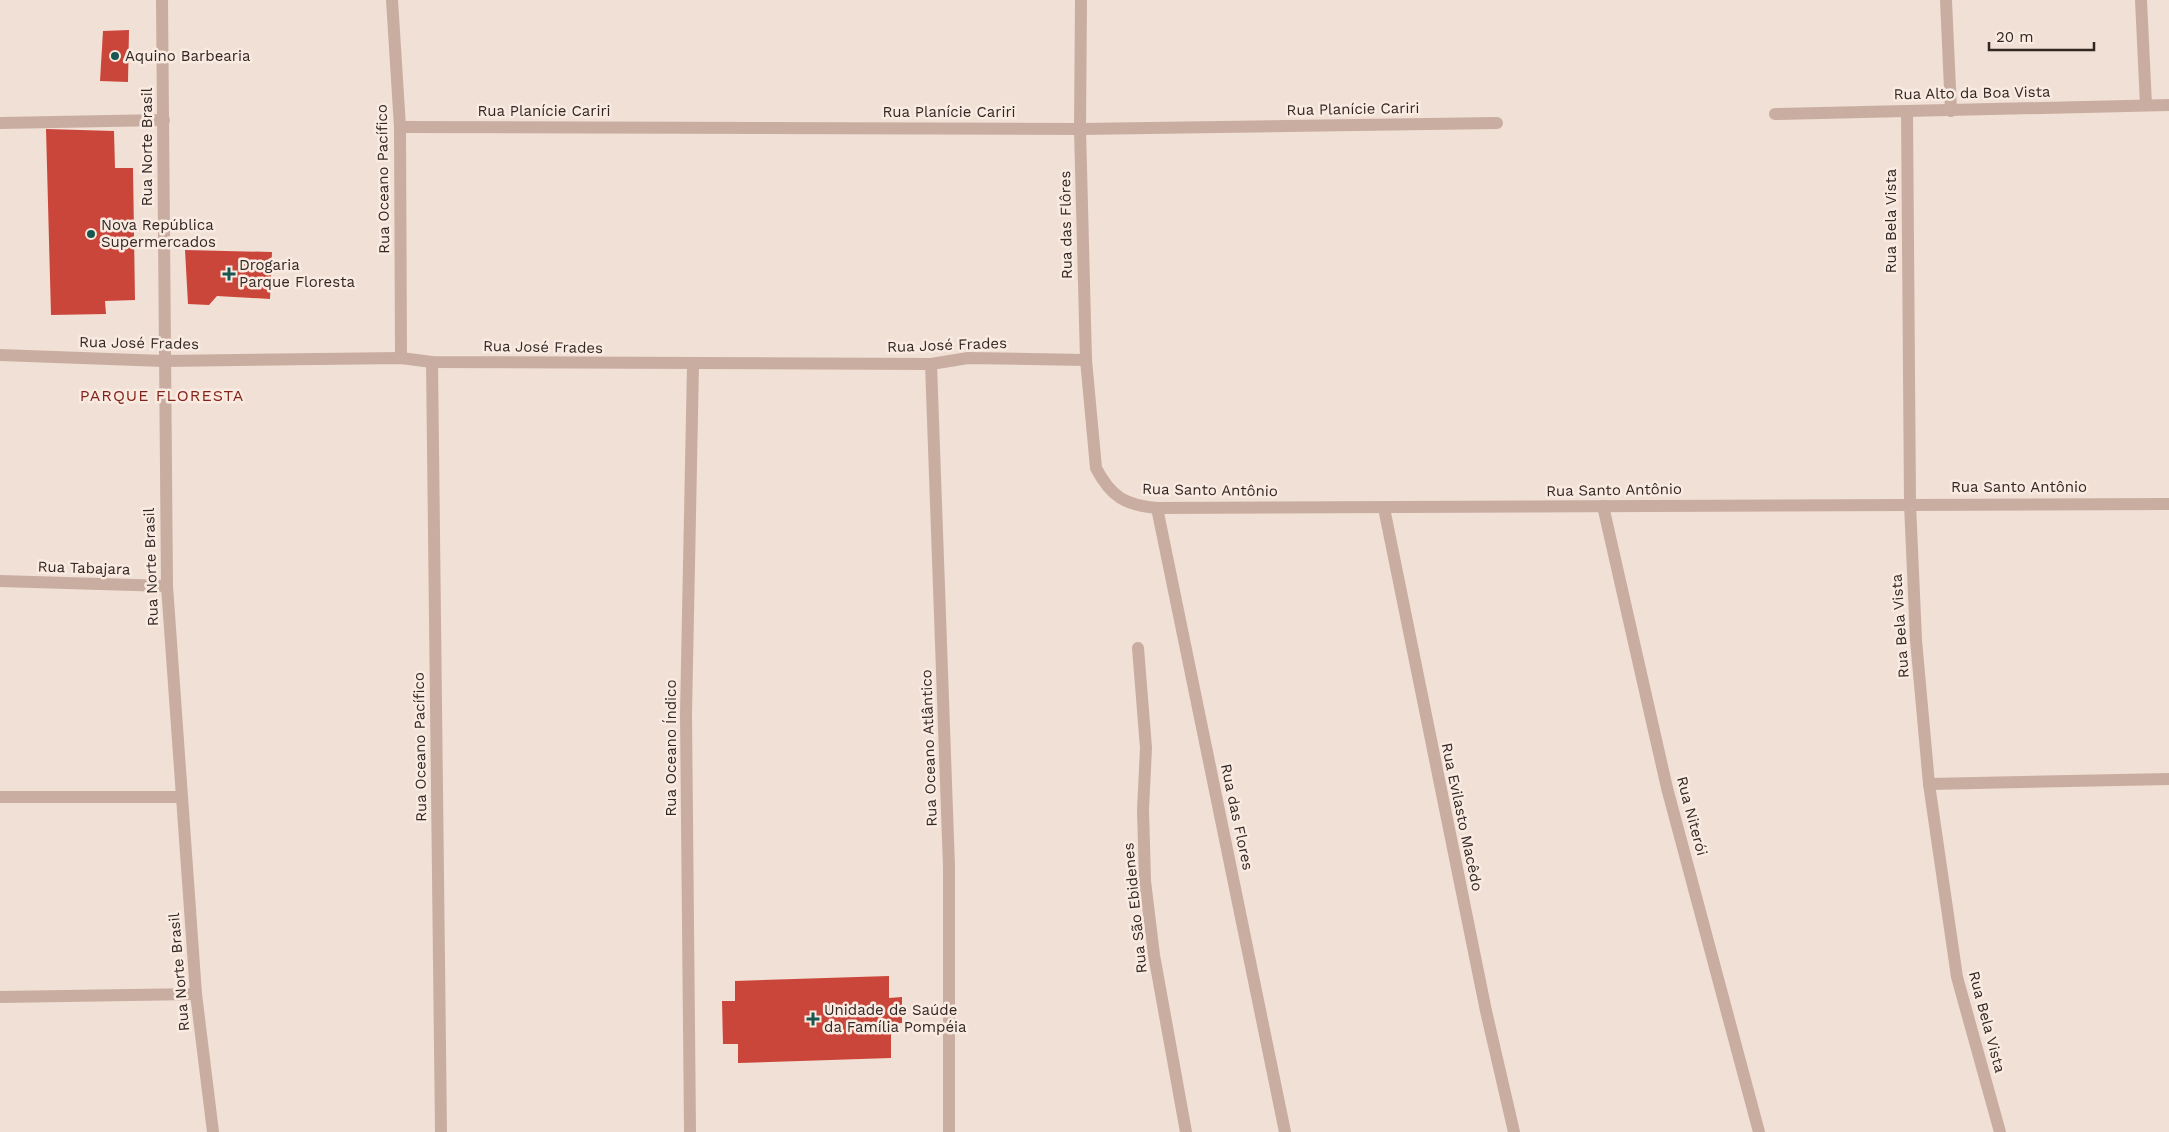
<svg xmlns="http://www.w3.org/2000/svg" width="2169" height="1132" font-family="'Work Sans',sans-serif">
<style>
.building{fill:#cb463a}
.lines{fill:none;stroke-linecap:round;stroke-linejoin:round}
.minor{stroke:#c9ada1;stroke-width:12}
.poi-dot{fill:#195650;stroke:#f9ebe1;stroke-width:2}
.labels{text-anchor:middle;stroke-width:5;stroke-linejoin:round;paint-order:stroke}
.poi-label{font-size:15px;fill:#332724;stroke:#f9ebe1;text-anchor:start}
.street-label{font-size:15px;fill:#332724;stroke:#f9ebe1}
.neighbourhood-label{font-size:16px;letter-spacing:1px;fill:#85231b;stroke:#f9ebe1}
</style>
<rect width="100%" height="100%" fill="#f1e0d5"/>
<!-- building -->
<g class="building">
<path d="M129,30L128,82L100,81L103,31Z"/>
<path d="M46,129L114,131L115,168H133L135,300L105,301L106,314L51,315Z"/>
<path d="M185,250L272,252L270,299L217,296L209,305L188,304Z"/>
<path d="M889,976V998L902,997V1023L891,1024V1058L738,1063V1044H723L722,1001H735V981Z"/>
</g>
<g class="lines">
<!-- minor -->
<g class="minor">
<path d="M162,0L167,586L196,994L213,1132"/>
<path d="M392,0L400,127L401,358"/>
<path d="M1081,0L1080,129L1086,360L1096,468C1111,497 1125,505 1157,508L2169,504"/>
<path d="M1946,0L1951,111"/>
<path d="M2141,0L2146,105"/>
<path d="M1907,111L1910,504L1916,640L1929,784L1957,977L2000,1132"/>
<path d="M1775,114L2169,105"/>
<path d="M0,123L164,120"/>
<path d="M400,127L1080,129L1497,123"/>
<path d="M0,355L164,361L401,358L432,362L931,364L968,358L1086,360"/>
<path d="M432,362L441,1132"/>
<path d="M931,364L949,867V1132"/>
<path d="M1603,506L1667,788L1759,1132"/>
<path d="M1157,508L1285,1132"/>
<path d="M1384,508L1486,1011L1514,1132"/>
<path d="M0,581L167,586"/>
<path d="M1138,648L1146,748L1143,810L1145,881L1154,955L1186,1132"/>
<path d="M1929,784L2169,779"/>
<path d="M0,797H181"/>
<path d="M0,997L196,994"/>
<path d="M690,1132L686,714L693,365"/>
</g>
</g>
<!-- markers -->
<g class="poi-dot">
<circle cx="115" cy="56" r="5"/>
<circle cx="91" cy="234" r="5"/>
<path d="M226.5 266.5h5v5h5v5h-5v5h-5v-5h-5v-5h5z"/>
<path d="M810.5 1011.5h5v5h5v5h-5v5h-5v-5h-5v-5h5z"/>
</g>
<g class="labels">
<!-- poi labels -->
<g class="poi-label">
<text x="125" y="61">Aquino Barbearia</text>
<text x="101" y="230">Nova República<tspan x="101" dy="17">Supermercados</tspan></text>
<text x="239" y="270">Drogaria<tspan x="239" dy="17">Parque Floresta</tspan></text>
<text x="824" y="1015">Unidade de Saúde<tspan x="824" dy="17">da Família Pompéia</tspan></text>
</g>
<!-- street labels -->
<g class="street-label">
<text transform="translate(1972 93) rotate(-1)" y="5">Rua Alto da Boa Vista</text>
<text transform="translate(1353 109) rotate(-1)" y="5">Rua Planície Cariri</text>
<text x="544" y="116">Rua Planície Cariri</text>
<text x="949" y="117">Rua Planície Cariri</text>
<text transform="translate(147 147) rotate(-90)" y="5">Rua Norte Brasil</text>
<text transform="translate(383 179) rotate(-91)" y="5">Rua Oceano Pacífico</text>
<text transform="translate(1891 221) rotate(-90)" y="5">Rua Bela Vista</text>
<text transform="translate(1066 225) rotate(-91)" y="5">Rua das Flôres</text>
<text transform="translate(139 343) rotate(1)" y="5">Rua José Frades</text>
<text transform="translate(947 345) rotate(-2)" y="5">Rua José Frades</text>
<text transform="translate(543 347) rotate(1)" y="5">Rua José Frades</text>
<text x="2019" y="492">Rua Santo Antônio</text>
<text transform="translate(1210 490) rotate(1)" y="5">Rua Santo Antônio</text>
<text transform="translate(1614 490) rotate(-1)" y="5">Rua Santo Antônio</text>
<text transform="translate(151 567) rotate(-92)" y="5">Rua Norte Brasil</text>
<text transform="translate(84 568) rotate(2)" y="5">Rua Tabajara</text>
<text transform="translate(1900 626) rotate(-94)" y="5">Rua Bela Vista</text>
<text transform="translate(420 747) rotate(-91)" y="5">Rua Oceano Pacífico</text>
<text transform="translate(671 748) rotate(-90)" y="5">Rua Oceano Índico</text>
<text transform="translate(929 748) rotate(-92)" y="5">Rua Oceano Atlântico</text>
<text transform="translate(1692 816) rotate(75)" y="5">Rua Niterói</text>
<text transform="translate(1237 817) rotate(78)" y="5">Rua das Flores</text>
<text transform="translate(1462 817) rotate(78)" y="5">Rua Evilasto Macêdo</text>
<text transform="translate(1135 908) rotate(-96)" y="5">Rua São Ebidenes</text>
<text transform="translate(179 972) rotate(-95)" y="5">Rua Norte Brasil</text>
<text transform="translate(1987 1022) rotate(75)" y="5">Rua Bela Vista</text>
</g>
<!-- neighbourhood labels -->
<g class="neighbourhood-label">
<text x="162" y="401">PARQUE FLORESTA</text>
</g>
</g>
<!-- scale -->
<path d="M1989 42v8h105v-8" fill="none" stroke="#332724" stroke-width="2.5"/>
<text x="1996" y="42" font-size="15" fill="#332724" stroke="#f9ebe1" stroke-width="4" paint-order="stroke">20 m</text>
</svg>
